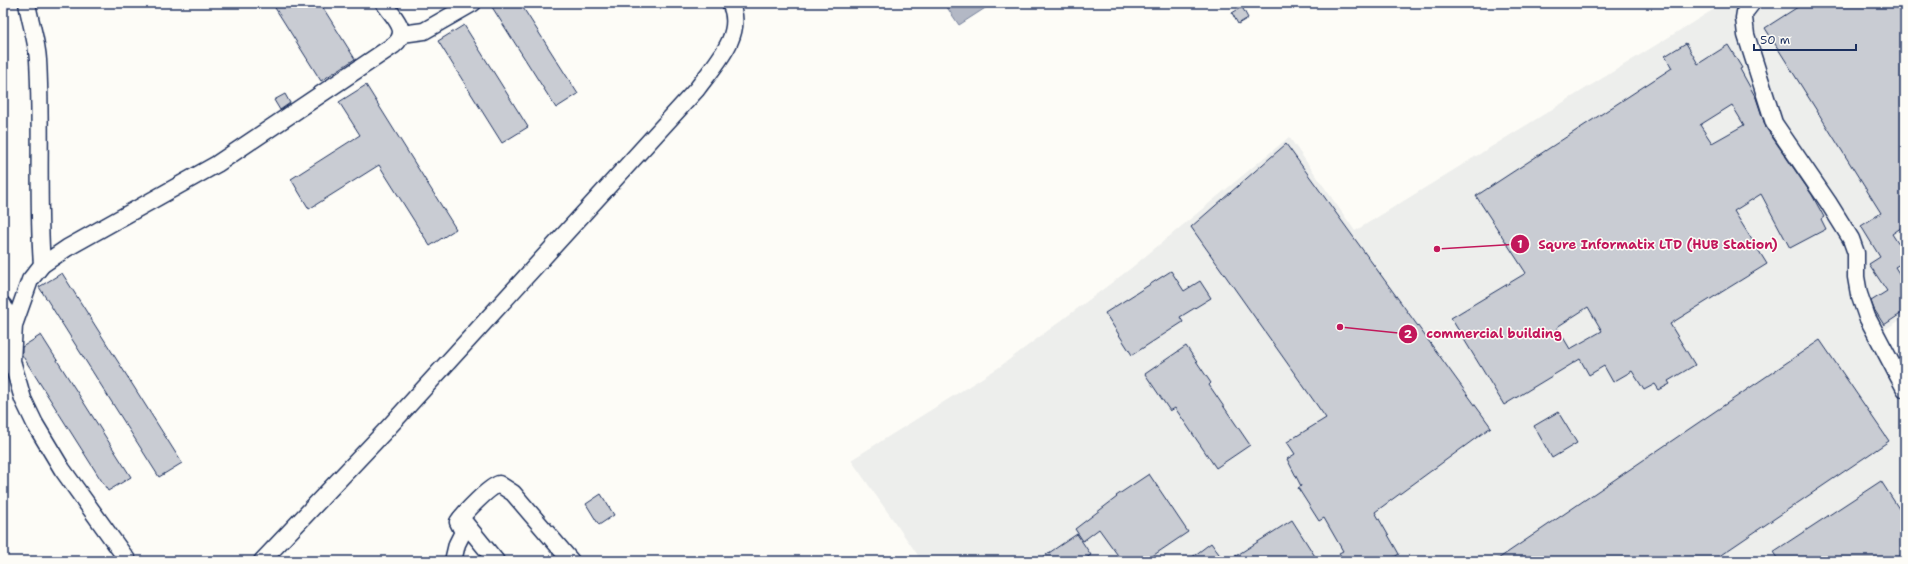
<svg xmlns="http://www.w3.org/2000/svg" width="1908" height="564" font-family="'Shantell Sans',sans-serif">
<style>
.built{fill:#edeeec}
.water{fill:#b3b8c5;stroke:#76819c}
.building{fill:#c9ccd3;stroke:#1b2f5e;fill-rule:evenodd}
.lines{fill:none;stroke-linecap:round;stroke-linejoin:round}
.minor-casing{stroke:#1b2f5e;stroke-width:19}
.minor{stroke:#fdfcf7;stroke-width:16}
.leader{fill:none;stroke:#c2185b;stroke-width:1.5}
.callout-dot{fill:#c2185b;stroke:#fdfcf7;stroke-width:1.5}
.mark-label{font-size:12px;text-anchor:middle;font-weight:bold;fill:#fff}
.callout-label{font-size:13px;text-anchor:middle;font-weight:bold;fill:#c2185b;stroke:#fdfcf7;stroke-width:3;stroke-linejoin:round;paint-order:stroke}
</style>
<rect width="100%" height="100%" fill="#fdfcf7"/>
<filter id="ink" filterUnits="userSpaceOnUse"><feTurbulence type="fractalNoise" baseFrequency=".025" numOctaves="2"/><feDisplacementMap in="SourceGraphic" scale="8" xChannelSelector="R" yChannelSelector="G"/><feConvolveMatrix kernelMatrix="1 2 1 2 8 2 1 2 1" color-interpolation-filters="sRGB"/></filter>
<g filter="url(#ink)">
<!-- built -->
<path class="built" d="M1724,3H1905V317L1876,335L1905,384V561H922L851,460L998,368L1130,269L1289,137L1355,231Z"/>
<!-- water -->
<path class="water" d="M944,3H993L959,25Z"/>
<!-- building -->
<g class="building">
<path d="M272,3H320L355,59L321,81Z"/>
<path d="M498,3H520L578,94L556,108L492,7Z"/>
<path d="M1804,3H1905V225L1892,234L1905,254V261L1895,267L1905,283V311L1884,325L1874,309L1871,301L1887,291L1869,264L1880,257L1861,226L1881,213L1765,28Z"/>
<path d="M1242,7L1248,18L1238,24L1232,13Z"/>
<path d="M464,25L528,127L502,143L438,41Z"/>
<path d="M1686,43L1698,64L1728,45L1742,68L1740,69L1756,98L1766,128L1812,195L1824,217L1821,219L1826,229L1790,248L1761,194L1734,211L1767,264L1670,324L1695,365L1668,381L1670,384L1659,390L1655,384L1644,390L1632,371L1613,382L1604,366L1589,375L1580,359L1504,405L1451,318L1526,273L1476,196L1672,68L1665,56ZM1732,105L1744,125L1712,143L1700,125ZM1588,307L1602,331L1570,349L1557,327Z"/>
<path d="M366,85L456,229L430,246L379,165L309,209L291,179L360,135L339,102Z"/>
<path d="M285,94L290,103L280,110L274,100Z"/>
<path d="M1286,144L1491,427L1375,512L1399,554L1388,561H1344L1339,553L1343,551L1324,518L1319,521L1298,488L1301,486L1287,459L1295,454L1287,442L1326,418L1191,227Z"/>
<path d="M1171,271L1184,291L1200,281L1211,298L1180,317L1183,322L1132,355L1105,313Z"/>
<path d="M62,273L182,463L159,477L39,287Z"/>
<path d="M41,335L131,477L108,491L22,355V347Z"/>
<path d="M1820,340L1889,441L1712,561H1495Z"/>
<path d="M1186,346L1211,383L1209,385L1250,445L1216,468L1175,408L1170,411L1145,374Z"/>
<path d="M1558,412L1577,443L1552,458L1534,426Z"/>
<path d="M1149,474L1188,532L1145,561H1122L1099,529L1083,541L1075,529L1117,497L1116,496Z"/>
<path d="M1881,481L1905,518V561H1779L1773,552Z"/>
<path d="M601,494L614,515L599,525L586,504Z"/>
<path d="M1292,520L1318,561H1228Z"/>
<path d="M1077,534L1091,555L1081,561H1037Z"/>
<path d="M1211,543L1224,561H1187Z"/>
</g>
<g class="lines">
<!-- minor casing -->
<g class="minor-casing">
<g id="minor">
<path d="M27,3C30,22 37,41 38,60C42,128 37,197 42,265"/>
<path d="M1752,3L1745,12L1744,18L1746,35L1774,123L1828,202L1851,239L1856,253V277L1859,294L1867,317L1905,389"/>
<path d="M402,34L424,31L473,3"/>
<path d="M3,305L14,325"/>
<path d="M461,518L496,561"/>
<path d="M128,561L62,469L35,424L23,399L12,361L14,325L30,280L42,265L67,248L217,164L394,45C411,31 393,17 384,3"/>
<path d="M262,561L387,429L697,89C715,64 746,34 730,3"/>
<path d="M453,561L457,544L463,532L458,522C464,513 489,487 499,484L513,493L571,561"/>
</g>
</g>
<!-- minor -->
<use href="#minor" class="minor"/>
</g>
</g>
<!-- callouts -->
<path class="leader" d="M1437 249L1520 244M1340 327L1408 334"/>
<g class="callout-dot">
<circle cx="1437" cy="249" r="4"/>
<circle cx="1340" cy="327" r="4"/>
<circle cx="1520" cy="244" r="10"/>
<circle cx="1408" cy="334" r="10"/>
</g>
<g class="mark-label">
<text x="1520" y="248">1</text>
<text x="1408" y="338">2</text>
</g>
<g class="callout-label">
<text x="1658" y="249">Squre Informatix LTD (HUB Station)</text>
<text x="1494" y="338">commercial building</text>
</g>
<!-- margin -->
<rect width="1908" height="564" fill="none" stroke="#fdfcf7" stroke-width="16"/>
<rect x="8" y="8" width="1892" height="548" fill="none" stroke="#1b2f5e" stroke-width="1.5" filter="url(#ink)"/>
<!-- scale -->
<path d="M1754 44v6h102v-6" fill="none" stroke="#1b2f5e" stroke-width="2"/>
<text x="1760" y="44" font-size="12" fill="#1b2f5e" stroke="#fdfcf7" stroke-width="3" paint-order="stroke">50 m</text>
</svg>
